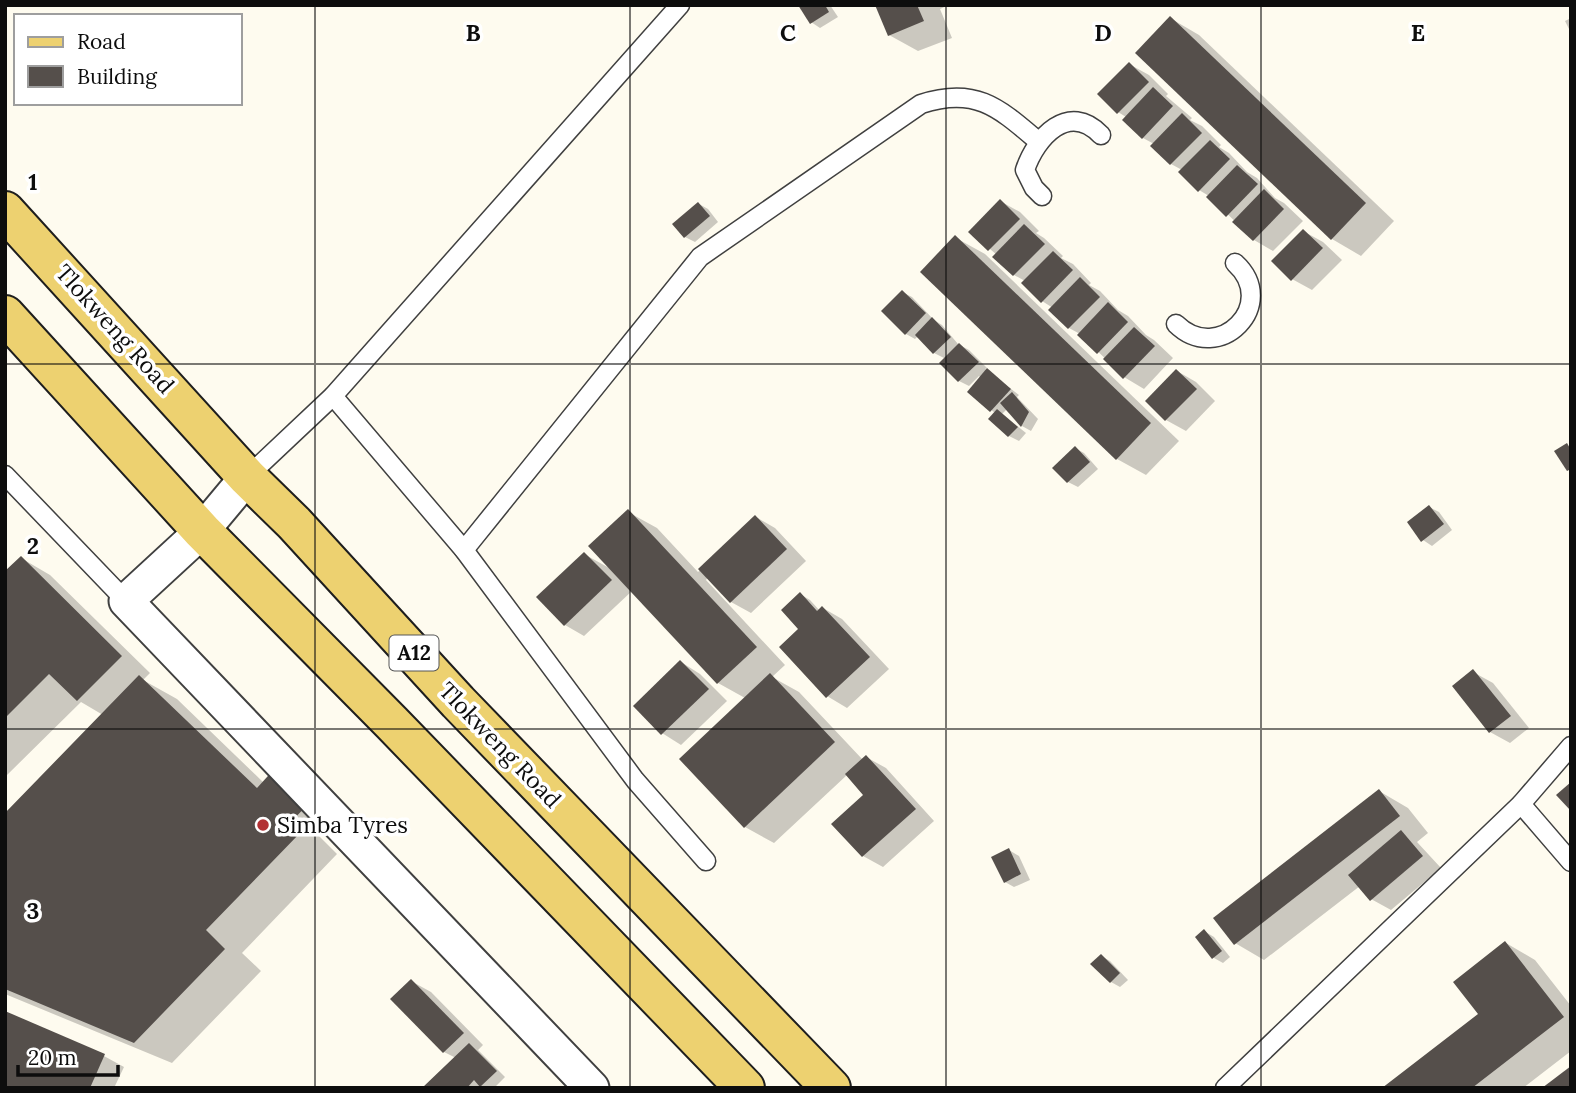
<svg xmlns="http://www.w3.org/2000/svg" width="1576" height="1093" font-family="Lora,serif">
<style>
.shadow{fill:#0003}
.building{fill:#554f4b}
.lines{fill:none;stroke-linecap:round;stroke-linejoin:round}
.service-casing{stroke:#404040;stroke-width:21}
.minor-casing{stroke:#404040;stroke-width:37}
.primary-casing{stroke:#1e1e1e;stroke-width:42}
.service{stroke:#fff;stroke-width:18}
.minor{stroke:#fff;stroke-width:33}
.primary{stroke:#edd170;stroke-width:38}
.grid{fill:none;stroke:#0d0d0d;stroke-width:2;stroke-opacity:0.55}
.poi-dot{fill:#b23134;stroke:#fff;stroke-width:2.5}
.labels{text-anchor:middle;stroke-width:7;stroke-linejoin:round;paint-order:stroke}
.shield{fill:#fff;stroke:#565656;stroke-width:2}
.shield-label{font-size:21px;font-weight:bold;fill:#0d0d0d}
.street-label{font-size:23px;fill:#0d0d0d;stroke:#fff}
.poi-label{font-size:23px;fill:#0d0d0d;stroke:#fff;text-anchor:start}
.grid-label{font-size:23px;text-anchor:middle;font-weight:bold;fill:#0d0d0d;stroke:#fff;stroke-width:7;stroke-linejoin:round;paint-order:stroke}
</style>
<rect width="100%" height="100%" fill="#fefbef"/>
<!-- shadow -->
<g class="shadow">
<path d="M800,5H830L838,17L820,28L811,22Z"/>
<path d="M877,5H949L940,9L952,38L918,51L889,35Z"/>
<path d="M1170,18L1199,35L1394,221L1361,256L1332,239Z"/>
<path d="M1571,18V33L1565,21Z"/>
<path d="M1129,64L1149,75L1168,94L1166,96L1192,118L1190,120L1202,126L1221,145L1219,147L1229,153L1247,172L1257,178L1275,198L1284,203L1303,221L1273,251L1254,240L1209,196L1199,190L1182,170L1171,164L1154,144L1143,138L1126,117L1118,112Z"/>
<path d="M1000,201L1020,212L1039,231L1036,233L1044,238L1063,256L1061,258L1073,264L1091,283L1089,285L1100,291L1118,310L1128,316L1146,335L1154,340L1173,358L1144,389L1124,377L1080,334L1069,328L1051,310L1053,308L1042,301L1025,281L1014,275L997,255L970,232Z"/>
<path d="M699,204L708,209L718,222L695,242L685,237L674,224Z"/>
<path d="M1303,231L1323,242L1342,260L1312,290L1292,279Z"/>
<path d="M956,238L985,254L1179,441L1146,475L1117,459Z"/>
<path d="M902,292L912,297L934,320L942,325L958,344L969,350L987,368L985,369L1019,395L1017,397L1038,419L1031,431L1022,426L1007,409L1002,414L1026,433L1019,441L1009,436L990,419L995,413L969,392L981,378L979,376L969,386L959,381L941,363L946,359L934,353L918,336L915,339L906,334Z"/>
<path d="M1177,371L1196,382L1215,401L1186,431L1166,420Z"/>
<path d="M1075,448L1084,453L1098,469L1078,487L1068,482L1055,468Z"/>
<path d="M1429,507L1439,512L1452,530L1432,546L1423,540Z"/>
<path d="M628,512L657,528L698,572L756,517L775,528L806,561L751,613L731,602L708,577L706,580L785,665L772,677L799,692L863,760L866,757L886,768L934,821L883,867L863,856L834,824L866,795L847,775L774,843L745,827V698L718,683L632,591L584,636L565,625L584,554L611,569Z"/>
<path d="M21,558L50,575L150,673L143,680L177,699L264,783L331,812L313,830L337,854L242,953L261,971L172,1063L5,994V816L103,715L81,702L5,777V574Z"/>
<path d="M800,594L810,600L820,611L823,608L842,619L889,669L847,708L827,696L801,629Z"/>
<path d="M681,662L700,674L727,701L681,745L662,733Z"/>
<path d="M1473,672L1493,683L1529,728L1510,743L1490,732Z"/>
<path d="M1379,791L1408,808L1428,833L1417,842L1441,868L1391,910L1371,899L1360,886L1264,960L1235,943Z"/>
<path d="M1009,850L1019,856L1030,880L1014,887L1005,882Z"/>
<path d="M1204,931L1214,937L1230,957L1223,963L1214,958Z"/>
<path d="M1506,943L1535,960L1571,1006V1051L1523,1088H1385L1480,1014Z"/>
<path d="M1101,956L1110,961L1128,980L1120,987L1111,982L1093,964Z"/>
<path d="M411,981L431,992L483,1045L478,1050L505,1077L494,1088H425L456,1058L444,1052L393,999Z"/>
<path d="M104,1056L124,1067L114,1088H5Z"/>
</g>
<!-- building -->
<g class="building">
<path d="M798,5H825L829,12L810,24Z"/>
<path d="M875,5H917L924,21L888,36Z"/>
<path d="M1170,16L1366,203L1331,240L1135,53Z"/>
<path d="M1129,62L1149,82L1117,114L1097,94Z"/>
<path d="M1153,87L1173,106L1142,139L1122,120Z"/>
<path d="M1182,113L1202,133L1170,165L1150,146Z"/>
<path d="M1210,140L1230,159L1198,192L1178,172Z"/>
<path d="M1237,165L1258,184L1226,217L1206,197Z"/>
<path d="M1264,189L1284,209L1253,241L1232,222Z"/>
<path d="M1000,199L1020,219L988,251L968,232Z"/>
<path d="M698,202L710,216L684,238L672,224Z"/>
<path d="M1024,224L1045,244L1013,276L992,257Z"/>
<path d="M1303,229L1323,248L1291,281L1271,261Z"/>
<path d="M955,235L1151,423L1116,460L920,272Z"/>
<path d="M1053,251L1073,270L1041,303L1021,283Z"/>
<path d="M1080,277L1100,297L1068,329L1048,310Z"/>
<path d="M902,290L926,313L905,335L881,311Z"/>
<path d="M1108,302L1128,322L1097,354L1077,335Z"/>
<path d="M932,317L951,337L933,354L915,335Z"/>
<path d="M1134,327L1155,346L1123,379L1103,359Z"/>
<path d="M959,343L979,362L958,382L939,363Z"/>
<path d="M987,368L1011,389L990,412L967,392Z"/>
<path d="M1176,369L1197,389L1165,421L1145,401Z"/>
<path d="M1012,392L1029,412L1021,427L1000,403Z"/>
<path d="M997,409L1018,427L1008,437L988,419Z"/>
<path d="M1567,443L1571,450V469L1567,471L1554,451Z"/>
<path d="M1075,446L1090,462L1067,483L1052,468Z"/>
<path d="M1429,505L1444,524L1421,542L1407,522Z"/>
<path d="M628,509L757,647L717,684L588,546Z"/>
<path d="M755,515L787,549L730,603L698,569Z"/>
<path d="M584,552L612,580L564,626L536,597Z"/>
<path d="M21,556L122,656L77,701L49,674L5,718V571Z"/>
<path d="M800,592L817,611L822,606L870,657L826,698L779,647L798,629L781,610Z"/>
<path d="M680,660L709,689L661,735L633,706Z"/>
<path d="M1473,669L1511,716L1489,733L1452,686Z"/>
<path d="M770,673L835,742L744,828L679,759Z"/>
<path d="M139,675L257,788L277,766L312,800L291,822L301,832L206,930L225,949L134,1043L5,989V813Z"/>
<path d="M866,755L916,809L862,857L831,824L863,795L845,774Z"/>
<path d="M1571,782V811L1556,795Z"/>
<path d="M1379,789L1400,816L1234,945L1213,918Z"/>
<path d="M1401,830L1423,856L1370,901L1348,875Z"/>
<path d="M1009,848L1021,874L1004,883L991,857Z"/>
<path d="M1204,929L1222,951L1212,959L1195,937Z"/>
<path d="M1505,941L1564,1017L1472,1088H1382L1478,1014L1453,982Z"/>
<path d="M1101,954L1120,973L1110,983L1090,964Z"/>
<path d="M411,979L464,1033L443,1053L390,999Z"/>
<path d="M5,1011L105,1054L90,1088H5Z"/>
<path d="M469,1043L497,1071L480,1087L474,1080L467,1088H422Z"/>
<path d="M1571,1066V1088H1542Z"/>
</g>
<g class="lines">
<!-- service casing -->
<g class="service-casing">
<g id="service">
<path d="M1042,196L1034,188L1025,170C1036,137 1069,101 1101,135"/>
<path d="M1176,324C1219,366 1280,304 1235,263"/>
<path d="M333,396L464,550L635,780L706,861"/>
<path d="M5,475L126,601"/>
<path d="M247,477L333,396L680,5"/>
<path d="M464,550L700,257L921,104C976,86 999,108 1039,142"/>
<path d="M1521,804L1571,862"/>
<path d="M1225,1088L1521,804L1571,746"/>
</g>
</g>
<!-- minor casing -->
<g class="minor-casing">
<path id="minor" d="M247,477L202,531L126,601L592,1088"/>
</g>
<!-- primary casing -->
<g class="primary-casing">
<g id="primary">
<path d="M5,211L247,477L294,523L458,702L831,1088"/>
<path d="M5,315L202,531L392,723L745,1088"/>
</g>
</g>
<!-- service -->
<use href="#service" class="service"/>
<!-- minor -->
<use href="#minor" class="minor"/>
<!-- primary -->
<use href="#primary" class="primary"/>
</g>
<!-- grid -->
<path class="grid" d="M315,5V1088M630,5V1088M946,5V1088M1261,5V1088M5,364H1571M5,729H1571"/>
<!-- markers -->
<circle class="poi-dot" cx="263" cy="825" r="7"/>
<g class="labels">
<!-- shield labels -->
<rect class="shield" x="389.5" y="635.5" width="49" height="35" rx="5"/>
<g class="shield-label">
<text x="414" y="660">A12</text>
</g>
<!-- street labels -->
<g class="street-label">
<text transform="translate(115 329) rotate(48)" y="8">Tlokweng Road</text>
<text transform="translate(500 745) rotate(46)" y="8">Tlokweng Road</text>
</g>
<!-- poi labels -->
<g class="poi-label">
<text x="277" y="833">Simba Tyres</text>
</g>
</g>
<g class="grid-label">
<text x="473" y="41">B</text>
<text x="788" y="41">C</text>
<text x="1103" y="41">D</text>
<text x="1418" y="41">E</text>
<text x="33" y="190">1</text>
<text x="33" y="554">2</text>
<text x="33" y="919">3</text>
</g>
<!-- border -->
<rect width="1576" height="1093" fill="none" stroke="#0d0d0d" stroke-width="14"/>
<!-- legend -->
<rect x="14" y="14" width="228" height="91" fill="#ffffff" stroke="#9e9e9e" stroke-width="2"/>
<rect x="28" y="37" width="35" height="10" fill="#edd170" stroke="#9e9e9e" stroke-width="2"/>
<text x="77" y="49" font-size="21" fill="#0d0d0d">Road</text>
<rect x="28" y="66" width="35" height="21" fill="#554f4b" stroke="#9e9e9e" stroke-width="2"/>
<text x="77" y="84" font-size="21" fill="#0d0d0d">Building</text>
<!-- scale -->
<path d="M18 1065v10h100v-10" fill="none" stroke="#0d0d0d" stroke-width="3.5"/>
<text x="28" y="1065" font-size="21" fill="#0d0d0d" stroke="#ffffff" stroke-width="5" paint-order="stroke">20 m</text>
</svg>
